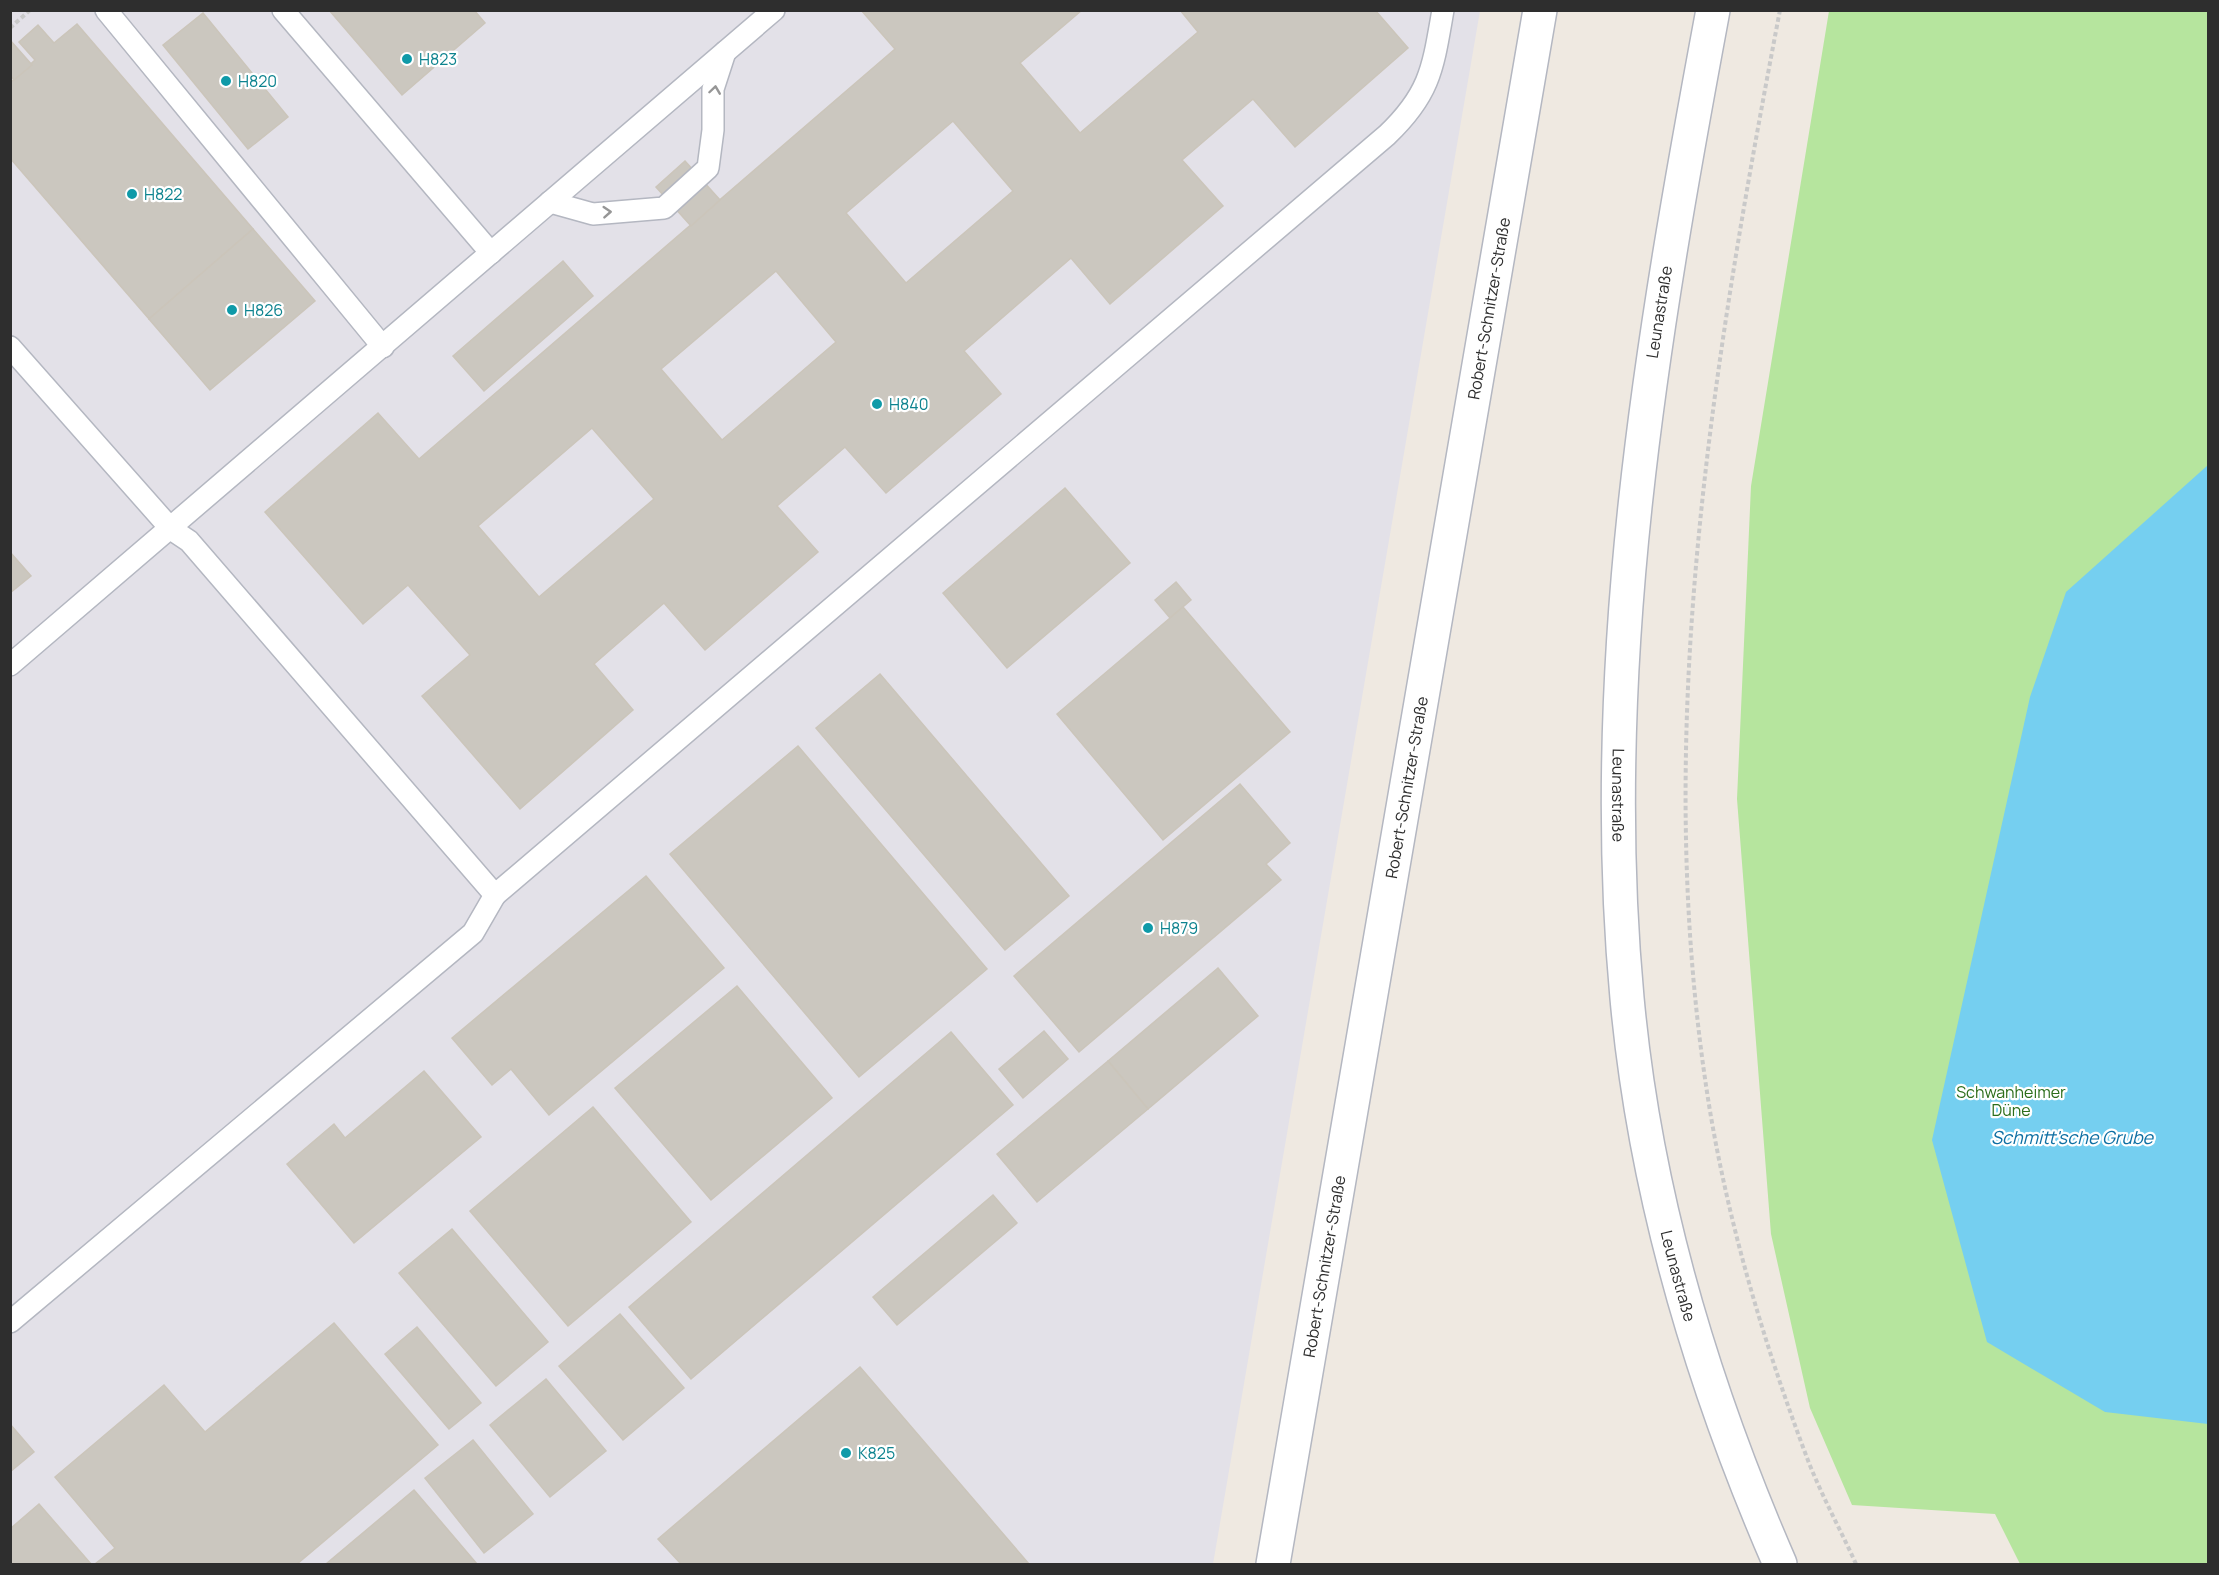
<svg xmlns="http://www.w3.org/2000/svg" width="2219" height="1575" font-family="Manrope,sans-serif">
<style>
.industrial{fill:#e3e1e8}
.green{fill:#b6e59e}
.water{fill:#75cff0}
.building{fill:#cbc7bf;stroke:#cbc5ba;stroke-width:1.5;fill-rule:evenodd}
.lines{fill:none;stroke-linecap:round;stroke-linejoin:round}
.service-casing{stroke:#b4b7c1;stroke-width:24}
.minor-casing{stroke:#b4b7c1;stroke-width:36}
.secondary-casing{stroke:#b4b7c1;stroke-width:36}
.path{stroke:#c9c9c9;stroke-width:4;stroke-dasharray:4.5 3;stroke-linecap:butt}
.service{stroke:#fff;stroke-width:21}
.minor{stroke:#fff;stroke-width:33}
.secondary{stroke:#fff;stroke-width:33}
.oneway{stroke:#969696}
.culture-dot{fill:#0f9aa8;stroke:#fff;stroke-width:2}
.labels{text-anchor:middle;stroke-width:4.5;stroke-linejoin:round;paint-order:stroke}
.culture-label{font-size:16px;fill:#0d838f;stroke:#fff;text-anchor:start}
.street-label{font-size:16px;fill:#2e2e2e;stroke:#fff}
.park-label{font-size:16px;fill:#2c6e1b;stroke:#fff}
.water-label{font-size:18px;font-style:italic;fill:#0d6fa3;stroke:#fff}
</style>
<rect width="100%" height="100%" fill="#efe9e1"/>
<!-- industrial -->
<path class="industrial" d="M11,11H1480L1213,1564H11Z"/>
<!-- green -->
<path class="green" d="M1829,11H2208V1564H2020L1995,1514L1852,1505L1810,1408L1771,1234L1737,799L1751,486Z"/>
<!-- water -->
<path class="water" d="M2208,465V1424L2105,1412L1987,1342L1932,1140L2030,697L2066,592Z"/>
<!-- building -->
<g class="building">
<path d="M329,10H474L485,23L402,95Z"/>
<path d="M861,10H1082L1020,63L1080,133L1198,32L1180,10H1375L1408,48L1295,147L1253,99L1182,160L1223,206L1110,304L1071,258L964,351L1001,394L886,493L845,447L777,506L818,552L705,650L664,603L594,664L633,710L520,809L422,696L470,655L408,585L363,624L265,512L378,413L419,459L895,49ZM953,121L1013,191L906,283L846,213ZM776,271L836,342L722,440L661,369ZM592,428L654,499L539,597L478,526Z"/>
<path d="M203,13L288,117L248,149L163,45Z"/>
<path d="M77,24L253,229L149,319L10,158V83L35,60L19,42L38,25L54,43Z"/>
<path d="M10,40L32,65L14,80L10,75Z"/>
<path d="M685,161L720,200L691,226L656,187Z"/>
<path d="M253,229L315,301L210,390L149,319Z"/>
<path d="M563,261L593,296L484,391L453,356Z"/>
<path d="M1065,488L1130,563L1007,668L943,593Z"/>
<path d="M10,552L31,576L10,593Z"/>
<path d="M1176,582L1191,600L1170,618L1155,600Z"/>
<path d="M1183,607L1290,732L1163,840L1057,714Z"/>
<path d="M880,674L1069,896L1005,950L816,728Z"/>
<path d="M798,746L987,969L859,1077L670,854Z"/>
<path d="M1240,784L1290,843L1266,864L1281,880L1079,1052L1014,976Z"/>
<path d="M646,876L724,968L549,1115L511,1069L492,1085L452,1038Z"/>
<path d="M1218,968L1258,1016L1148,1109L1108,1061Z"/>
<path d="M737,986L832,1098L711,1200L615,1088Z"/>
<path d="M1044,1031L1068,1059L1023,1098L999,1069Z"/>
<path d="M951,1032L1013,1105L691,1379L629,1307Z"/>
<path d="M1108,1061L1148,1109L1037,1202L997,1154Z"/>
<path d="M424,1071L481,1137L354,1243L287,1164L334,1124L345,1138Z"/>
<path d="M593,1107L691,1222L568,1326L470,1211Z"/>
<path d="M993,1195L1017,1223L897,1325L873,1297Z"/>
<path d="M452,1229L548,1342L496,1386L399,1273Z"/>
<path d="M620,1314L684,1388L623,1440L559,1366Z"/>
<path d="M334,1323L438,1445L297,1564H95L115,1548L55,1477L164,1385L205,1432Z"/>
<path d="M417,1327L481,1403L449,1429L385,1354Z"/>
<path d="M860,1367L1029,1564H681L658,1539Z"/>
<path d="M546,1379L606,1451L550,1497L490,1425Z"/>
<path d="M10,1424L34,1452L10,1472Z"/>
<path d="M473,1440L533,1514L484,1553L425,1478Z"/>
<path d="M414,1490L477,1564H326Z"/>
<path d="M39,1504L91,1564H10V1529Z"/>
</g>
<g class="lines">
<!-- service casing -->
<g class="service-casing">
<g id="service">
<path d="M106,10L383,347"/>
<path d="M283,10L491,253"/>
<path d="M550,202L593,214L664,208L708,168L713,130V89L725,52"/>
<path d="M10,347L171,529L189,541L495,895L1387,135C1431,93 1433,67 1443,10"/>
<path d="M10,665L774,10"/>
<path d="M10,1322L473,933L495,895"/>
</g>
</g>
<!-- minor casing -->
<g class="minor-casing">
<g id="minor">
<path id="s1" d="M1273,1564L1540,10"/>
</g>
</g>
<!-- secondary casing -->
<g class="secondary-casing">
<g id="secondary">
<path id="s2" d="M1713,10C1652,337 1596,665 1627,998C1645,1194 1702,1385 1780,1564"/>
</g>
</g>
<!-- path -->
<g class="path">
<path d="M1780,10C1711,371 1650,745 1710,1111C1730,1230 1766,1350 1809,1463C1823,1498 1841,1531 1856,1564"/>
<path d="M10,28L30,10"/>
</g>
<!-- service -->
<use href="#service" class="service"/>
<!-- minor -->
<use href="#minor" class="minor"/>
<!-- secondary -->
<use href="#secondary" class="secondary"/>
</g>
<!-- one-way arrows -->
<defs><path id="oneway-chevron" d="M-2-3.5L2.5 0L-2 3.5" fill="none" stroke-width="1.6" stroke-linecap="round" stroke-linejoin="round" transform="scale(1.5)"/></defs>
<g class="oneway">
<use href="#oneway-chevron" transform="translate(715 90) rotate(-82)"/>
<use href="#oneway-chevron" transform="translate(607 212) rotate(-4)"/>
</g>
<!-- markers -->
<g class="culture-dot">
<circle cx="407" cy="59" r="6"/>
<circle cx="226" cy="81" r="6"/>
<circle cx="132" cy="194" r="6"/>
<circle cx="232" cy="310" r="6"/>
<circle cx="877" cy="404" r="6"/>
<circle cx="1148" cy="928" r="6"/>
<circle cx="846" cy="1453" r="6"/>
</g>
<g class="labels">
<!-- culture labels -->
<g class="culture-label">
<text x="419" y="65">H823</text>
<text x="238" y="87">H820</text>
<text x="144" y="200">H822</text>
<text x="244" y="316">H826</text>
<text x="889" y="410">H840</text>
<text x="1160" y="934">H879</text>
<text x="858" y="1459">K825</text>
</g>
<!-- street labels -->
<g class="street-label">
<text dy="6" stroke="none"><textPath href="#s1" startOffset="1274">Robert-Schnitzer-Straße</textPath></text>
<text transform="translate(1659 312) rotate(-81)" y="6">Leunastraße</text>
<text dy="6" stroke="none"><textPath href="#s1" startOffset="788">Robert-Schnitzer-Straße</textPath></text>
<text dy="6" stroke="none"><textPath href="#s2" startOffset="792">Leunastraße</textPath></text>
<text dy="6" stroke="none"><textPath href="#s1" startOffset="302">Robert-Schnitzer-Straße</textPath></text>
<text dy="6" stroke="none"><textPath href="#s2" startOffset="1278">Leunastraße</textPath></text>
</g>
<!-- park labels -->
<g class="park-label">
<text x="2011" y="1098">Schwanheimer<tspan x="2011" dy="18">Düne</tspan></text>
</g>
<!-- water labels -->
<g class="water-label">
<text x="2072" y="1144">Schmitt'sche Grube</text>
</g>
</g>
<!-- border -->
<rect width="2219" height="1575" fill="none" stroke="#2e2e2e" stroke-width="24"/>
</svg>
